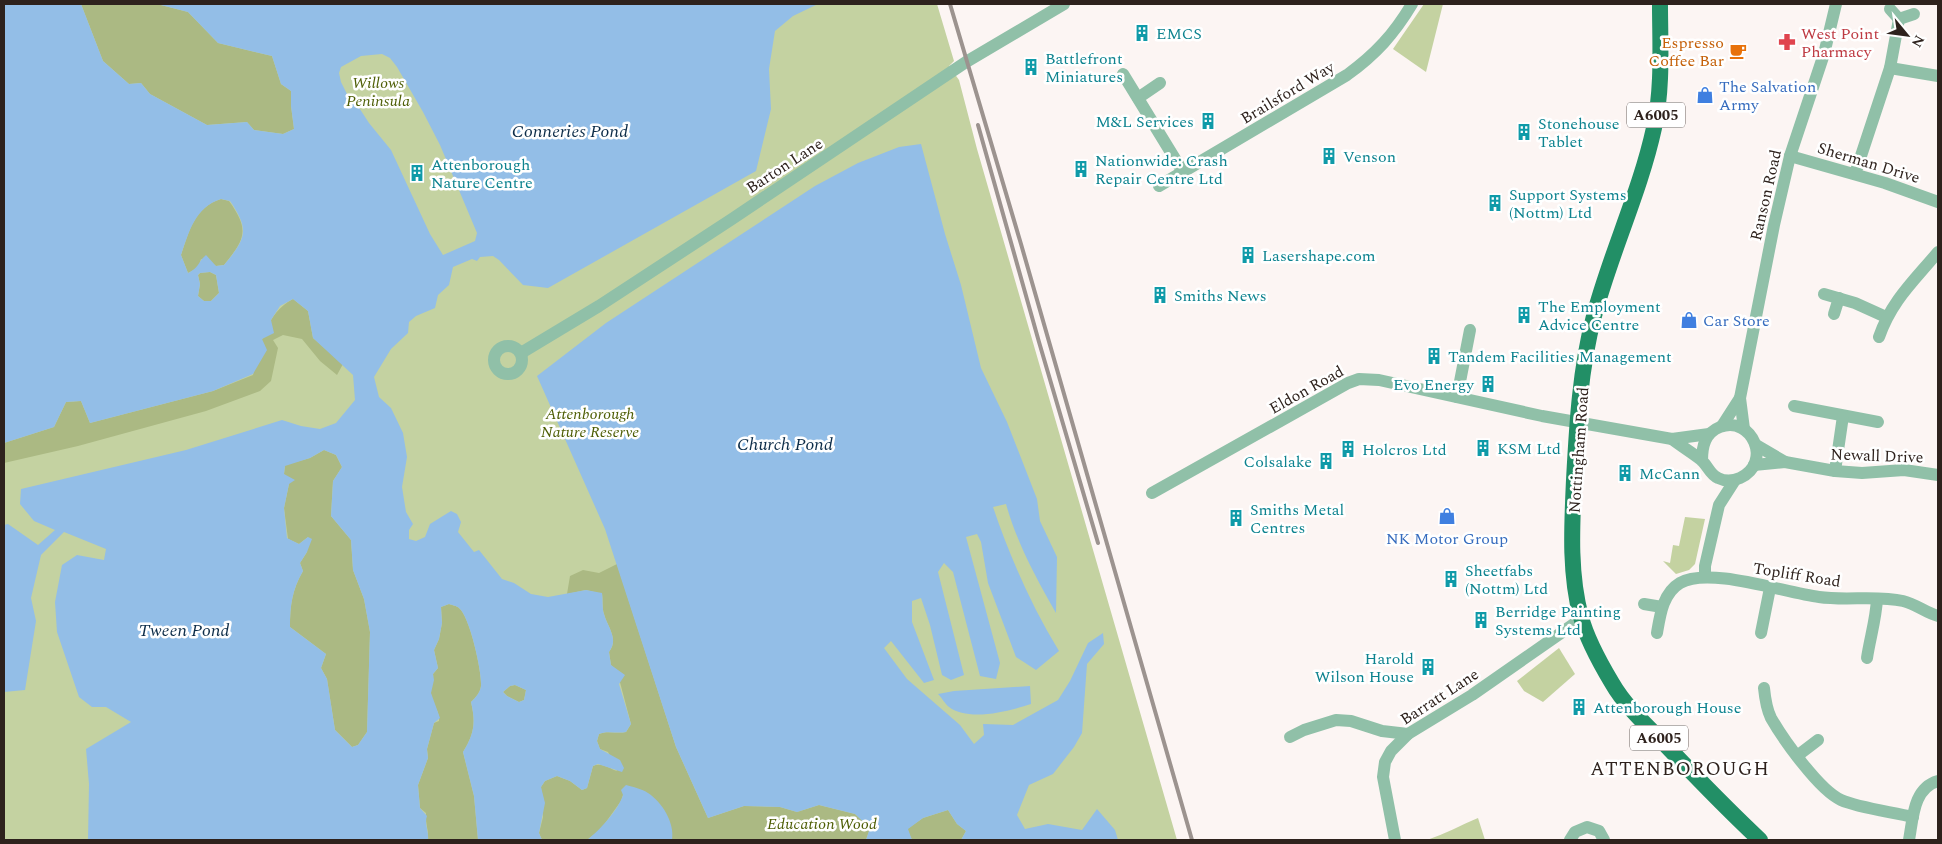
<svg xmlns="http://www.w3.org/2000/svg" width="1942" height="844" font-family="Spectral,serif">
<style>
.green{fill:#c4d2a1}
.forest{fill:#abb983}
.water{fill:#93bee7;fill-rule:evenodd}
.lines{fill:none;stroke-linecap:round;stroke-linejoin:round}
.minor{stroke:#90c0a8;stroke-width:12}
.major{stroke:#228f66;stroke-width:16}
.rail{stroke:#9c938f;stroke-width:4}
.labels{text-anchor:middle;stroke-width:5;stroke-linejoin:round;paint-order:stroke}
.shield{fill:#fff;stroke:#6d6461;stroke-width:1}
.shield-label{font-size:15px;font-weight:bold;fill:#2e221d}
.culture-label{font-size:16px;fill:#0d838f;stroke:#fff;text-anchor:start}
.health-label{font-size:16px;fill:#be3a42;stroke:#fff;text-anchor:start}
.food-label{font-size:16px;fill:#c56008;stroke:#fff;text-anchor:end}
.park-label{font-size:16px;font-style:italic;fill:#4e5e05;stroke:#fff}
.shop-label{font-size:16px;fill:#366cbe;stroke:#fff;text-anchor:start}
.street-label{font-size:16px;fill:#2e221d;stroke:#fff}
.water-label{font-size:18px;font-style:italic;fill:#0c2c48;stroke:#fff}
.quarter-label{font-size:19px;letter-spacing:1px;fill:#2e221d;stroke:#fff}
</style>
<rect width="100%" height="100%" fill="#fcf5f3"/>
<!-- green -->
<g class="green">
<path d="M4,4H937L954,61L949,66L959,80L977,149L1177,840H4Z"/>
<path d="M1424,4H1443L1426,72L1393,49Z"/>
<path d="M1685,517L1705,519L1695,564L1689,570L1676,574L1663,561L1670,563L1673,545L1679,546Z"/>
<path d="M1559,648L1575,674L1543,702L1524,691L1517,681Z"/>
<path d="M1478,818L1485,840H1427C1445,834 1461,825 1478,818Z"/>
</g>
<!-- forest -->
<g class="forest">
<path d="M81,4H157L188,12L218,43L272,56L281,84L291,91V106L294,129L283,134L254,130L247,122L207,125L150,94L141,83L129,84L103,61Z"/>
<path d="M221,199L229,201C250,230 245,239 224,265L216,266L201,259L198,268L188,273L181,255C189,232 194,207 221,199Z"/>
<path d="M210,272L216,275L219,293L211,301H204L198,296L200,284L198,275L200,273Z"/>
<path d="M293,299L308,311L313,338L343,364L337,375L320,361L302,339L283,335L273,340L278,348L271,381L260,391L206,411L78,446L4,463V443L54,427L66,402L81,401L90,423L213,391L253,375C260,346 265,314 293,299Z"/>
<path d="M324,450L336,455L342,467L333,481L331,516L351,540L353,570L364,599L370,632L367,732L358,745L352,747L335,730L327,679L321,668L326,654L290,627C290,606 292,590 303,571L300,563L307,552L308,537L299,544L288,539L284,508L289,484L284,474L285,465L310,458Z"/>
<path d="M617,564L676,747L708,818L744,806L780,807L797,812L819,805L855,814L870,828L866,840H672V837L623,795L621,801L601,829L587,840H542L539,833L543,817L541,787L545,781L557,776L570,781L582,790L587,788L593,766C601,762 609,768 617,771L608,752L600,749L597,741L599,734C607,730 617,734 626,732L631,724L617,671L611,665L609,652C619,639 608,628 604,614C602,608 603,600 602,594L586,590L567,594L570,576L583,570L599,573Z"/>
<path d="M449,604C452,605 457,606 459,608C470,617 482,672 481,686C480,693 476,697 471,702C476,723 474,734 463,752L474,796L478,840H428C429,831 425,823 426,813L420,808L418,785L428,758L427,749L434,723L439,721C440,711 432,704 431,694C430,687 434,681 433,674L438,668L434,650L439,639L442,623L441,607Z"/>
<path d="M515,685L526,690L524,700L519,702L507,696L503,692L510,686Z"/>
<path d="M948,810L957,824L966,831L961,840H912L907,829L923,818Z"/>
</g>
<!-- water -->
<g class="water">
<path d="M4,4H81L103,61L129,84L141,83L150,94L207,125L247,122L254,130L283,134L294,129L291,106V91L281,84L272,56L218,43L188,12L157,4H818L793,16L775,31L769,69L771,109L756,171L548,288L523,285L499,260L493,256L480,257L477,261L472,259L453,267L449,285L438,295L435,308L416,316L409,322L408,333L391,349L374,377L379,397L391,408L403,433L407,457L402,487L406,512L413,524L409,530V539L416,541L425,537L430,524L451,511L457,514L461,522L458,532L474,552L479,550L502,579L514,583L531,594L548,597L586,590L602,593C603,600 602,608 604,614C608,628 619,639 609,652L611,665L625,675L619,684L631,724L626,732C617,734 607,730 599,734L597,741L600,749L620,760L624,768L622,772L598,764L593,766L587,788L582,790L570,781L557,776L545,781L541,787L545,803L539,833L542,840H478L474,796L463,752C474,734 476,723 471,702C476,697 480,693 481,686C482,672 470,617 459,608C457,606 452,605 449,604L441,607L442,623L439,639L434,650L438,668L433,674L434,680L431,693L440,718L434,723L427,749L428,758L418,785L420,808L427,816C424,824 429,831 428,840H88L89,784L86,749L131,722L106,707H92L79,697L57,632L55,602L62,565L77,555L104,560L106,549L64,532L41,555L31,598L36,621L25,690L4,692V525L8,524L38,545L55,530L34,521L20,504L21,489L186,450L282,420L301,426L320,429L336,423L355,400L353,375L313,338L308,311L293,299L280,306L271,320L274,333L262,339L267,350L253,374L213,391L90,423L81,401L66,402L54,427L4,443ZM382,54L390,58L397,67L423,112L440,145L477,233L475,241L443,255L430,234L391,150L369,123L356,103L349,98L341,82L339,73L341,67L361,56ZM221,199L230,201C250,230 246,239 224,265L216,266L206,255C197,263 200,267 188,273L181,255C189,232 195,207 221,199ZM210,272L216,275L219,293L211,301H204L198,296L200,284L198,275L200,273ZM324,450L336,455L342,467L333,481L331,516L351,540L353,570L364,599L370,632L367,732L358,745L352,747L335,730L327,679L321,668L326,654L290,627C290,606 292,590 303,571L300,563L307,552L312,539L308,537L299,544L287,538L284,508L289,484L295,480L284,474L285,466L310,458ZM515,685L526,690L524,700L519,702L507,696L503,692L510,686Z"/>
<path d="M921,144L945,234L961,285L981,368L1007,422L1037,499L1040,521L1057,557L1056,613C1036,578 1017,543 1006,504L993,507C1010,557 1031,605 1059,651L1036,670L1016,657L988,583L981,542L977,534L966,537L1000,663L996,679L980,676L953,572L944,563L938,572L964,675L951,680L942,675L930,625L921,598L912,601V622L934,680L924,683L891,641L884,648L907,679L960,725L974,744L984,735L983,724L1013,725L1058,700L1070,681L1088,643L1103,633L1104,644L1087,664L1082,733L1074,747L1053,774L1029,785L1017,815L1025,829L1048,824L1082,830L1097,809L1115,830L1118,840H961L966,831L957,824L948,810L923,818L908,829L912,840H866L870,828L855,814L819,805L797,812L780,807L744,806L708,818L676,747L605,529L537,376L606,323L815,186L858,163L899,147Z"/>
<path d="M1030,686L1031,704C1009,711 969,722 949,707C945,704 942,698 938,694L954,691Z"/>
<path d="M626,785C633,787 642,789 648,793C662,802 675,823 672,840H587C599,831 619,809 623,795L621,790Z"/>
</g>
<g class="lines">
<!-- minor -->
<g class="minor">
<path d="M1890,9L1899,19L1914,14"/>
<path d="M1890,68L1938,76"/>
<path d="M1123,74L1183,172"/>
<path d="M1138,98L1160,83"/>
<path d="M1790,156L1885,183L1938,202"/>
<path d="M1855,174L1890,68L1899,19"/>
<path d="M1159,186L1347,75C1376,54 1394,34 1412,4"/>
<path d="M1824,294L1855,303L1886,317"/>
<path d="M1834,314L1839,298"/>
<path d="M1879,337C1892,300 1914,281 1938,252"/>
<circle cx="508" cy="360" r="14"/>
<path d="M521,353L599,306L732,219L966,62L1064,4"/>
<path d="M1457,397L1470,330"/>
<path d="M1794,406L1878,422"/>
<path d="M1722,426L1740,398"/>
<path d="M1744,429L1740,398L1774,225L1790,156L1824,54L1836,4"/>
<path d="M1672,439C1681,446 1691,452 1700,459C1708,465 1709,474 1718,478C1726,482 1733,481 1740,478C1773,463 1752,415 1720,427C1705,433 1702,446 1702,461"/>
<path d="M1756,445L1785,462L1835,471L1862,473L1904,470L1938,475"/>
<path d="M1754,465L1785,462"/>
<path d="M1835,471L1843,416"/>
<path d="M1152,493L1348,383L1359,379L1379,380L1542,416L1672,439L1709,434"/>
<path d="M1705,577V566L1719,505L1735,480"/>
<path d="M1644,604L1662,607"/>
<path d="M1657,633C1660,615 1663,593 1680,583C1709,566 1785,593 1819,597C1846,601 1877,595 1903,601C1916,604 1926,613 1938,616"/>
<path d="M1761,633L1770,588"/>
<path d="M1867,658C1870,638 1876,619 1877,599"/>
<path d="M1764,688C1765,698 1766,708 1771,718C1783,739 1819,790 1841,800C1859,808 1893,812 1913,817"/>
<path d="M1290,737L1304,730L1336,720L1351,721L1382,731L1408,734"/>
<path d="M1797,756L1818,740"/>
<path d="M1395,840L1383,777L1385,762L1391,751L1408,734L1472,695L1581,619"/>
<path d="M1570,840L1575,832L1587,827L1599,831L1604,840"/>
<path d="M1909,840C1913,819 1913,788 1938,781"/>
</g>
<!-- major -->
<path class="major" d="M1660,4C1660,44 1663,88 1654,128C1640,192 1611,252 1594,316C1580,369 1577,425 1574,480C1572,525 1569,573 1581,617C1587,640 1600,663 1612,683C1624,704 1643,722 1660,739C1693,774 1726,808 1760,840"/>
<!-- rail -->
<g class="rail">
<path d="M950,4L1021,244L1192,840"/>
<path d="M978,125L1039,342L1098,543"/>
</g>
</g>
<!-- icons -->
<defs>
<g id="building-bare" transform="scale(1.35)"><path d="M-4-6H4V6H1V3H-1V6H-4ZM-2.5-4.3h1.7v1.8h-1.7ZM.8-4.3h1.7v1.8H.8ZM-2.5-1h1.7V.8h-1.7ZM.8-1h1.7V.8H.8Z" fill="#0f9aa8" stroke="#fff" stroke-width="2.5" paint-order="stroke"/></g>
<g id="pharmacy-bare" transform="scale(1.35)"><path d="M-2-6h4v4h4v4h-4v4h-4v-4h-4v-4h4Z" fill="#e0444e" stroke="#fff" stroke-width="2.5" paint-order="stroke"/></g>
<g id="cafe-bare" transform="scale(1.35)"><path d="M-5.5-4.5H6V0H3Q3 3.5 0 3.5H-2.5Q-5.5 3.5-5.5 0ZM3-3.2v2h1.7v-2ZM-6 4.5H4V6H-6Z" fill="#e8710a" stroke="#fff" stroke-width="2.5" paint-order="stroke"/></g>
<g id="shop-bare" transform="scale(1.35)"><path d="M-5-2.5h2.3a2.7 3.5 0 0 1 5.4 0H5L5.5 6h-11ZM-1.5-2.5h3a1.5 2.3 0 0 0-3 0Z" fill="#3f7fe0" stroke="#fff" stroke-width="2.5" paint-order="stroke"/></g>
</defs>
<g fill-rule="evenodd">
<use href="#building-bare" x="1142" y="33"/>
<use href="#pharmacy-bare" x="1787" y="42"/>
<use href="#cafe-bare" x="1738" y="51"/>
<use href="#building-bare" x="1031" y="67"/>
<use href="#shop-bare" x="1705" y="95"/>
<use href="#building-bare" x="1208" y="121"/>
<use href="#building-bare" x="1524" y="132"/>
<use href="#building-bare" x="1329" y="156"/>
<use href="#building-bare" x="1081" y="169"/>
<use href="#building-bare" x="417" y="173"/>
<use href="#building-bare" x="1495" y="203"/>
<use href="#building-bare" x="1248" y="255"/>
<use href="#building-bare" x="1160" y="295"/>
<use href="#building-bare" x="1524" y="315"/>
<use href="#shop-bare" x="1689" y="320"/>
<use href="#building-bare" x="1434" y="356"/>
<use href="#building-bare" x="1488" y="384"/>
<use href="#building-bare" x="1483" y="448"/>
<use href="#building-bare" x="1348" y="449"/>
<use href="#building-bare" x="1326" y="461"/>
<use href="#building-bare" x="1625" y="473"/>
<use href="#shop-bare" x="1447" y="516"/>
<use href="#building-bare" x="1236" y="518"/>
<use href="#building-bare" x="1451" y="579"/>
<use href="#building-bare" x="1481" y="620"/>
<use href="#building-bare" x="1428" y="667"/>
<use href="#building-bare" x="1579" y="707"/>
</g>
<g class="labels">
<!-- shield labels -->
<g class="shield">
<rect x="1627" y="102.5" width="58" height="25" rx="4"/>
<rect x="1630" y="725.5" width="58" height="25" rx="4"/>
</g>
<g class="shield-label">
<text x="1656" y="120">A6005</text>
<text x="1659" y="743">A6005</text>
</g>
<!-- culture labels -->
<g class="culture-label">
<text x="1156" y="39">EMCS</text>
<text x="1045" y="64">Battlefront<tspan x="1045" dy="18">Miniatures</tspan></text>
<text x="1194" y="127" text-anchor="end">M&amp;L Services</text>
<text x="1538" y="129">Stonehouse<tspan x="1538" dy="18">Tablet</tspan></text>
<text x="1343" y="162">Venson</text>
<text x="1095" y="166">Nationwide: Crash<tspan x="1095" dy="18">Repair Centre Ltd</tspan></text>
<text x="431" y="170">Attenborough<tspan x="431" dy="18">Nature Centre</tspan></text>
<text x="1509" y="200">Support Systems<tspan x="1509" dy="18">(Nottm) Ltd</tspan></text>
<text x="1262" y="261">Lasershape.com</text>
<text x="1174" y="301">Smiths News</text>
<text x="1538" y="312">The Employment<tspan x="1538" dy="18">Advice Centre</tspan></text>
<text x="1448" y="362">Tandem Facilities Management</text>
<text x="1474" y="390" text-anchor="end">Evo Energy</text>
<text x="1497" y="454">KSM Ltd</text>
<text x="1362" y="455">Holcros Ltd</text>
<text x="1312" y="467" text-anchor="end">Colsalake</text>
<text x="1639" y="479">McCann</text>
<text x="1250" y="515">Smiths Metal<tspan x="1250" dy="18">Centres</tspan></text>
<text x="1465" y="576">Sheetfabs<tspan x="1465" dy="18">(Nottm) Ltd</tspan></text>
<text x="1495" y="617">Berridge Painting<tspan x="1495" dy="18">Systems Ltd</tspan></text>
<text x="1414" y="664" text-anchor="end">Harold<tspan x="1414" dy="18">Wilson House</tspan></text>
<text x="1593" y="713">Attenborough House</text>
</g>
<!-- health labels -->
<g class="health-label">
<text x="1801" y="39">West Point<tspan x="1801" dy="18">Pharmacy</tspan></text>
</g>
<!-- food labels -->
<g class="food-label">
<text x="1724" y="48">Espresso<tspan x="1724" dy="18">Coffee Bar</tspan></text>
</g>
<!-- park labels -->
<g class="park-label">
<text x="378" y="88">Willows<tspan x="378" dy="18">Peninsula</tspan></text>
<text x="590" y="419">Attenborough<tspan x="590" dy="18">Nature Reserve</tspan></text>
<text x="822" y="829">Education Wood</text>
</g>
<!-- shop labels -->
<g class="shop-label">
<text x="1719" y="92">The Salvation<tspan x="1719" dy="18">Army</tspan></text>
<text x="1703" y="326">Car Store</text>
<text x="1447" y="544" text-anchor="middle">NK Motor Group</text>
</g>
<!-- street labels -->
<g class="street-label">
<text transform="translate(1287 92) rotate(-31)" y="6">Brailsford Way</text>
<text transform="translate(1869 162) rotate(17)" y="6">Sherman Drive</text>
<text transform="translate(784 165) rotate(-33)" y="6">Barton Lane</text>
<text transform="translate(1765 195) rotate(-77)" y="6">Ranson Road</text>
<text transform="translate(1306 389) rotate(-29)" y="6">Eldon Road</text>
<text transform="translate(1578 450) rotate(-86)" y="6">Nottingham Road</text>
<text transform="translate(1877 455) rotate(2)" y="6">Newall Drive</text>
<text transform="translate(1797 574) rotate(9)" y="6">Topliff Road</text>
<text transform="translate(1439 696) rotate(-33)" y="6">Barratt Lane</text>
</g>
<!-- water labels -->
<g class="water-label">
<text x="570" y="137">Conneries Pond</text>
<text x="785" y="450">Church Pond</text>
<text x="184" y="636">Tween Pond</text>
</g>
<!-- quarter labels -->
<g class="quarter-label">
<text x="1680" y="775">ATTENBOROUGH</text>
</g>
</g>
<!-- border -->
<rect width="1942" height="844" fill="none" stroke="#2e221d" stroke-width="10"/>
<!-- north arrow -->
<g transform="translate(1907 35) rotate(119)" stroke="#ffffff" stroke-width="4" paint-order="stroke">
<path d="M0-4L9 19L0 12L-9 19Z" fill="#2e221d"/>
<text y="-8" font-size="14" font-weight="bold" text-anchor="middle" fill="#2e221d">N</text>
</g>
</svg>
